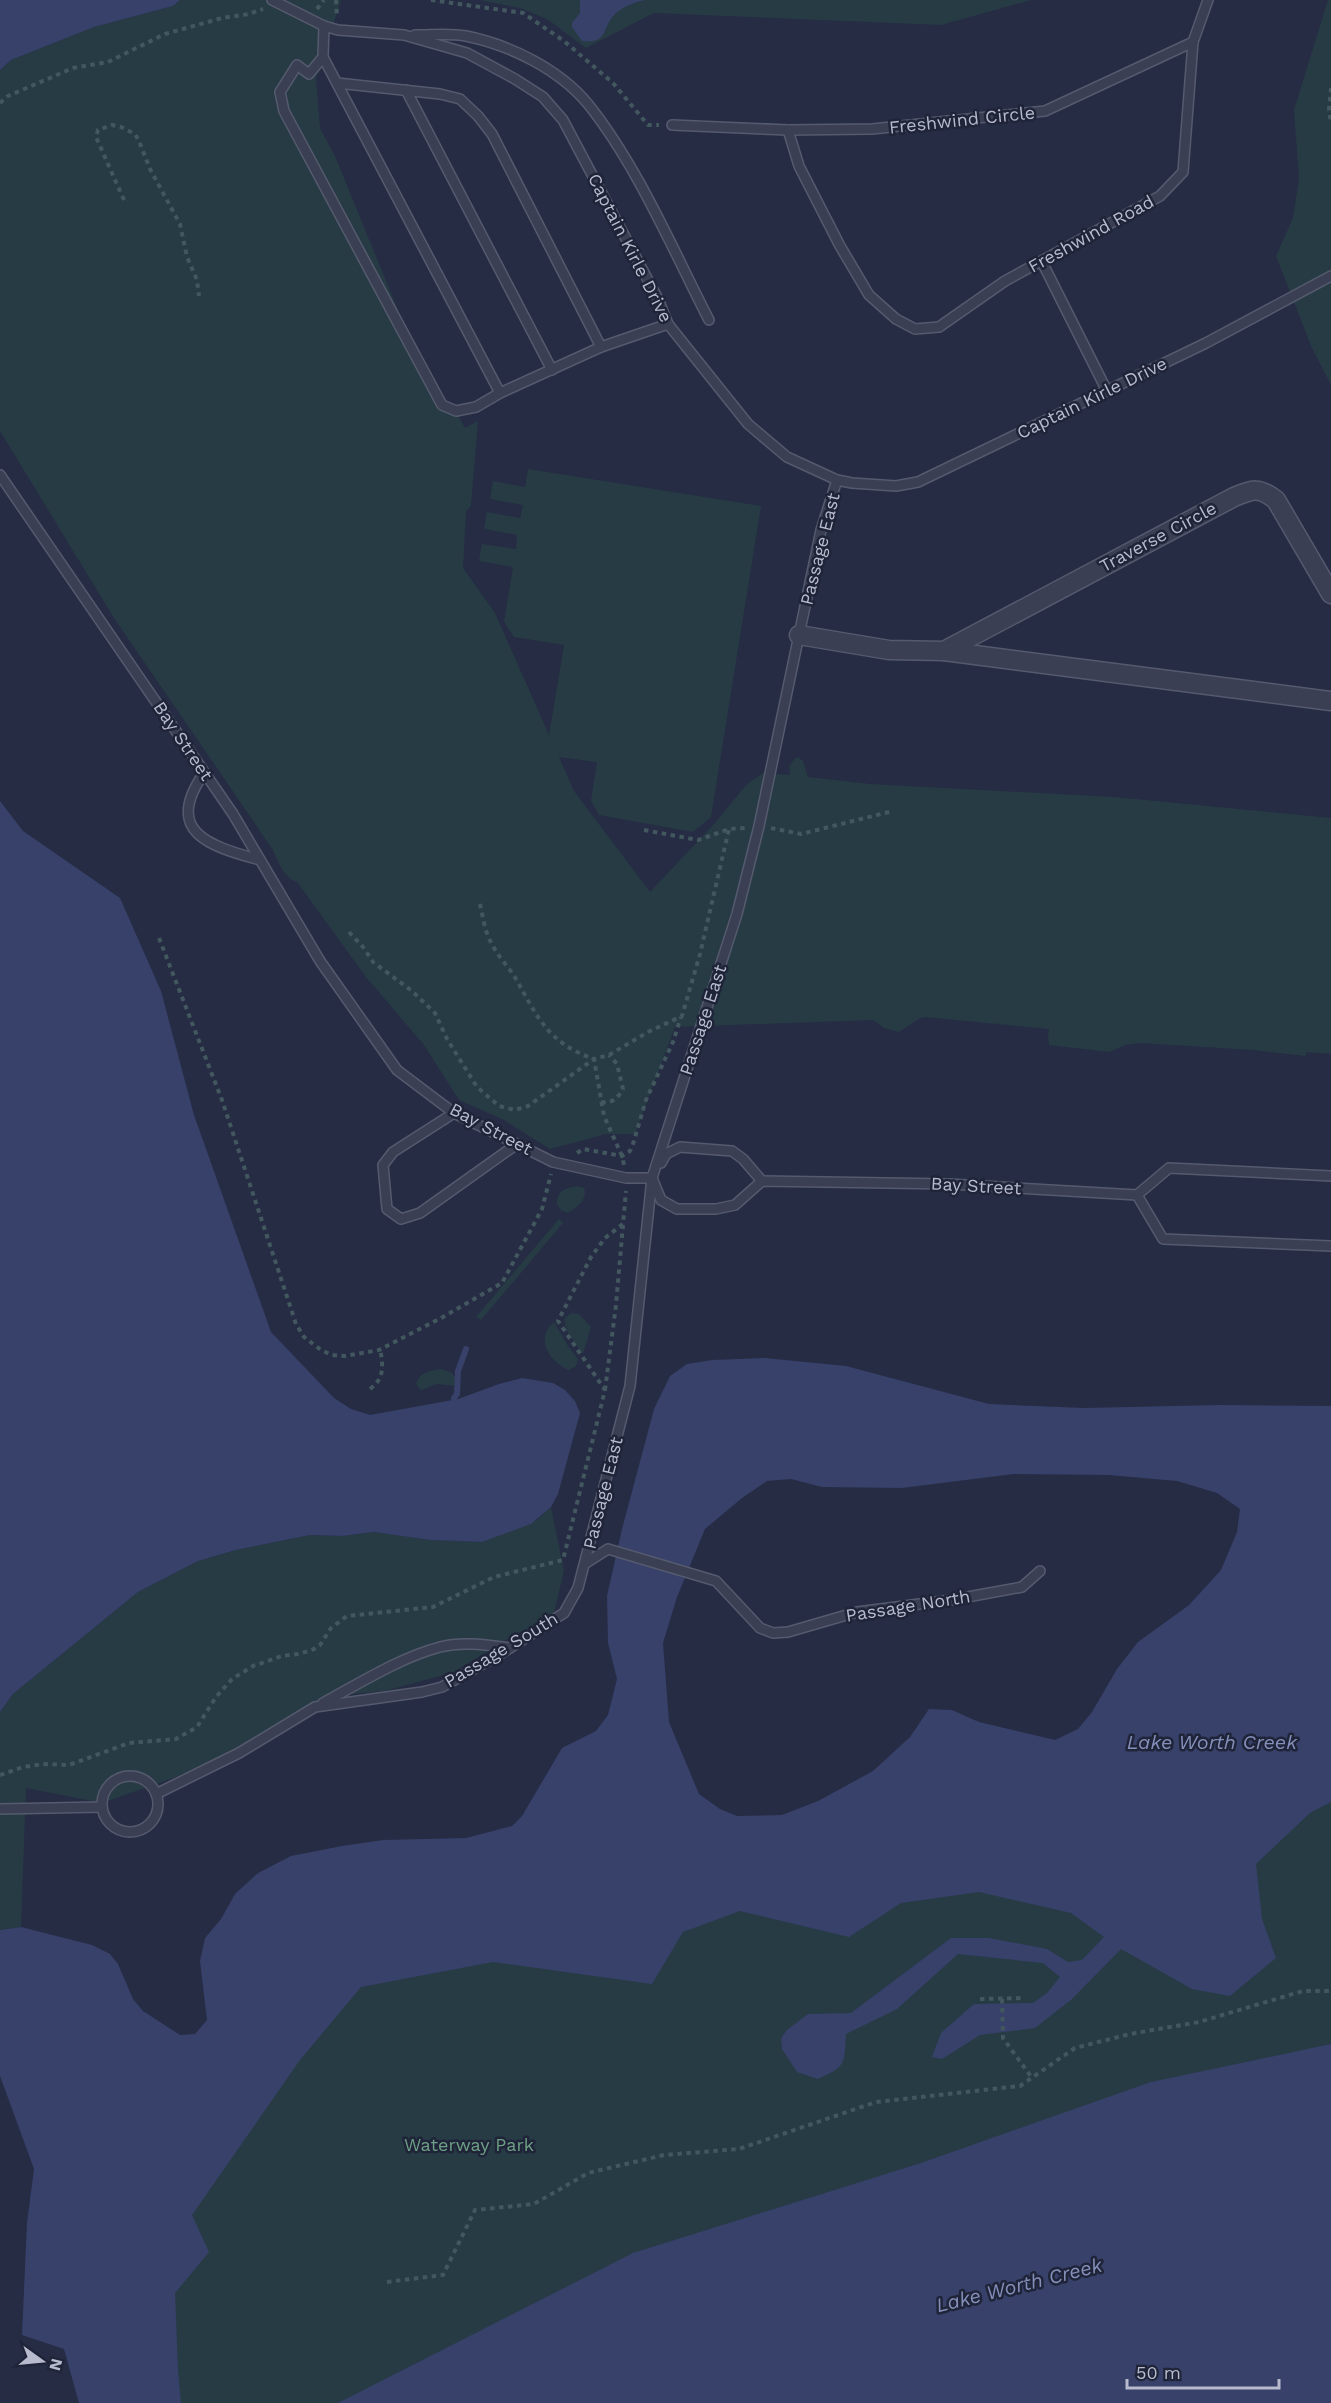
<svg xmlns="http://www.w3.org/2000/svg" width="1331" height="2403" font-family="'Work Sans',sans-serif">
<style>
.green{fill:#273b45}
.water{fill:#37416a;fill-rule:evenodd}
.lines{fill:none;stroke-linecap:round;stroke-linejoin:round}
.stream{stroke:#37416a;stroke-width:6}
.service-casing{stroke:#555a6e;stroke-width:12}
.minor-casing{stroke:#555a6e;stroke-width:21}
.path{stroke:#43575f;stroke-width:4;stroke-dasharray:4.5 4.5;stroke-linecap:butt}
.service{stroke:#3a3f54;stroke-width:9}
.minor{stroke:#3a3f54;stroke-width:18}
.labels{text-anchor:middle;stroke-width:5;stroke-linejoin:round;paint-order:stroke}
.street-label{font-size:18px;fill:#b7bbcd;stroke:#1f2439}
.park-label{font-size:18px;fill:#6da084;stroke:#1f2439}
.water-label{font-size:20px;font-style:italic;fill:#8590ba;stroke:#1f2439}
</style>
<rect width="100%" height="100%" fill="#252c44"/>
<!-- green -->
<g class="green">
<path d="M180,0H341L316,78L320,128L335,156L438,408L459,417L465,428L478,421L471,506L466,511L463,568L495,613L549,735L564,645L514,637L504,622L513,567L479,561L482,544L516,549L517,535L484,529L487,512L520,518L523,505L490,499L493,481L525,487L528,469L761,506L711,817L693,832L599,815L591,801L597,762L559,757L574,791L650,892L716,822L746,785L763,773L790,775L789,767L795,758H799L803,761L808,777L870,784L1114,797L1331,818V1054L1307,1052L1305,1056L1253,1050L1141,1043L1125,1045L1109,1052L1049,1045L1048,1035L1049,1029L925,1017L920,1018L899,1032L884,1028L873,1020L675,1027L635,1134H606L550,1149L502,1119L459,1100L424,1045L366,977L297,882C282,877 278,859 271,847L114,618L0,431V70L11,60L94,27L173,6Z"/>
<path d="M479,0H1031L941,25L654,13L586,48L547,19L520,8Z"/>
<path d="M1328,0H1331V385L1311,346L1276,256L1293,218L1299,179L1294,110Z"/>
<path d="M577,1186L584,1188C588,1200 577,1207 568,1213L561,1210L557,1204C557,1190 565,1189 577,1186Z"/>
<path d="M559,1219L563,1223L481,1320L476,1317Z"/>
<path d="M571,1313L579,1314L591,1327L583,1354L567,1331L564,1319Z"/>
<path d="M554,1322L568,1346L578,1359L576,1366L569,1370C550,1362 534,1339 554,1322Z"/>
<path d="M441,1369L452,1373L458,1381L457,1386L437,1384L421,1390L416,1384C420,1372 429,1371 441,1369Z"/>
<path d="M551,1507L564,1571L553,1617L509,1638L454,1672L385,1691L342,1695L238,1749L176,1777L102,1803L26,1788L21,1927L0,1930V1712L13,1694L138,1592L198,1561L236,1550L310,1535L342,1536L374,1532L430,1540L482,1542L537,1520Z"/>
<path d="M1331,1613V2057L388,2403H165L163,2360L194,2174L372,1962L757,1896Z"/>
</g>
<!-- water -->
<g class="water">
<path d="M0,0H180L173,6L94,27L11,60L0,70Z"/>
<path d="M580,0H645C635,2 622,7 615,14C601,28 609,44 582,41L572,27V23L580,13Z"/>
<path d="M0,801L23,831L120,898L161,991L194,1115L271,1332L334,1398L351,1409L370,1415L458,1399L499,1384L522,1378L553,1383L565,1390L575,1401L580,1413L558,1494L551,1507L531,1524L482,1542L430,1540L374,1532L342,1536L310,1535L236,1550L198,1561L138,1592L13,1694L0,1712Z"/>
<path d="M765,1358L846,1366L989,1404L1084,1408L1220,1405L1331,1406V1802L1310,1813L1256,1864L1262,1919L1276,1958L1230,1996L1192,1989L1121,1949L1072,1999L1035,2028L980,2035L942,2059L932,2057L941,2033L974,2004L1033,2003L1047,1993L1060,1977L1043,1963L958,1954L897,2009L846,2034C844,2064 847,2066 818,2079L797,2072L782,2049L781,2038L787,2030L808,2014L851,2013L951,1938H989L1047,1949L1068,1962L1082,1960L1104,1937L1071,1913L979,1892L901,1903L849,1937L740,1911L683,1932L652,1984L493,1962L361,1987L300,2060L192,2215L209,2252L175,2293L178,2370L181,2403H79L64,2349L22,2335L27,2223L34,2169L0,2076V1930L21,1927L92,1945L110,1954L118,1964L133,1999L143,2011L180,2035L195,2034L207,2020L200,1961L205,1938L221,1919L235,1894L258,1873L291,1856L342,1846L383,1840L466,1838L512,1826L522,1816L562,1748L596,1731L608,1715L617,1679L608,1643L607,1596L622,1529L654,1409L670,1376L687,1364L712,1360ZM1014,1474L1109,1475L1177,1481L1217,1493L1240,1509L1237,1532L1221,1570L1189,1605L1138,1642L1117,1669L1092,1712L1078,1729L1055,1740L979,1722L952,1710L929,1709L910,1737L873,1771L818,1801L782,1815L737,1816L720,1809L699,1794L669,1722L663,1643L677,1597L705,1529L742,1498L767,1481L791,1479L822,1487L902,1488Z"/>
<path d="M1331,2044V2403H338L633,2253L921,2163L1151,2082Z"/>
</g>
<g class="lines">
<!-- stream -->
<path class="stream" d="M454,1398L457,1394L458,1371L466,1349"/>
<!-- service casing -->
<g class="service-casing">
<g id="service">
<path d="M272,0L324,26L338,30L404,35L467,53L515,79L543,97L563,120L658,299L668,324L748,424L787,457L837,480L852,483L896,486L918,482L1206,343L1331,276"/>
<path d="M415,35C432,35 450,33 466,36C510,45 559,69 588,104C637,165 673,250 709,320"/>
<path d="M323,57L309,74L297,65L280,92L284,111L442,405L456,411L476,407L500,393L323,57L324,26"/>
<path d="M337,83L440,94L460,99L478,116L492,134L601,347L500,393"/>
<path d="M406,90L552,370"/>
<path d="M672,125L788,130L872,129L1045,111L1193,42"/>
<path d="M788,130L799,166L840,246L869,295L896,319L915,329L939,327L1005,281L1160,196L1183,172L1193,42L1208,0"/>
<path d="M1042,262L1107,391"/>
<path d="M601,347L668,324"/>
<path d="M0,475L233,814L320,961L397,1070L454,1113L553,1162L626,1178H652L661,1200L677,1209H716L735,1205L762,1181L949,1184L1137,1195L1169,1168L1331,1176"/>
<path d="M204,773C163,832 209,846 260,860"/>
<path d="M454,1113L393,1152L383,1165L387,1209L401,1219L420,1213L517,1144"/>
<path d="M661,1163L666,1154L680,1147L732,1151L743,1159L762,1181"/>
<path d="M1137,1195L1163,1239L1331,1246"/>
<path d="M586,1563L608,1549L716,1581L760,1628L773,1633L788,1632L857,1612L951,1600L1022,1587L1040,1571"/>
<path d="M323,1703C360,1683 399,1658 440,1647C463,1641 487,1645 510,1648"/>
<circle cx="130" cy="1804" r="28"/>
<path d="M156,1794L239,1753L315,1707L422,1692L442,1687L502,1653L564,1613L578,1588L630,1386L652,1178L737,914L759,826L821,530L837,480"/>
<path d="M0,1809L102,1807"/>
</g>
</g>
<!-- minor casing -->
<g class="minor-casing">
<g id="minor">
<path d="M799,635L889,650L944,651L1234,497C1254,489 1259,487 1276,500L1331,594"/>
<path d="M944,651L1331,701"/>
</g>
</g>
<!-- path -->
<g class="path">
<path d="M336,0L337,17"/>
<path d="M431,0L523,13L564,41L613,83L648,125H659"/>
<path d="M317,9L324,0"/>
<path d="M1331,88L1329,110L1331,123"/>
<path d="M0,103L8,96L73,68L108,62L165,34L222,18L249,14L263,9"/>
<path d="M124,200L96,137L98,130L112,125L121,127L135,134L139,141L150,169L180,224L187,257L197,280L199,296"/>
<path d="M771,828L801,834L893,811"/>
<path d="M644,830L698,840L729,829L746,828"/>
<path d="M480,904C483,917 485,933 492,944C498,957 509,967 516,979C538,1018 548,1043 594,1059L604,1116L622,1156L624,1165"/>
<path d="M349,932L363,947L373,962L412,991L435,1013L447,1039L477,1087L499,1106L515,1110L528,1106L594,1059L609,1055L648,1032L682,1016L700,954L729,829"/>
<path d="M159,938L222,1100L296,1324L304,1337L321,1350L332,1355L345,1356L379,1350L441,1318L502,1283L542,1209L551,1174"/>
<path d="M601,1102C612,1104 618,1098 623,1089L617,1064L609,1055"/>
<path d="M577,1153L583,1149L622,1156L630,1151L633,1144L646,1100L673,1042L681,1017"/>
<path d="M370,1389C385,1378 383,1366 380,1348"/>
<path d="M605,1390L616,1305L623,1225"/>
<path d="M0,1775L23,1767L43,1764L69,1765L129,1743L176,1739L197,1727L216,1697L232,1679L253,1666L282,1656L299,1654L314,1649L320,1645L331,1628L347,1616L433,1607L494,1577L563,1560L605,1390L558,1321L591,1257L605,1238L623,1224L626,1191"/>
<path d="M980,1999L1025,1998"/>
<path d="M1002,1999L1003,2038L1032,2078"/>
<path d="M387,2282L443,2275L475,2210L534,2204L588,2173L664,2155L739,2149L876,2102L1020,2086L1075,2048L1130,2034L1199,2022L1303,1991H1331"/>
</g>
<!-- service -->
<use href="#service" class="service"/>
<!-- minor -->
<use href="#minor" class="minor"/>
</g>
<g class="labels">
<!-- street labels -->
<g class="street-label">
<text transform="translate(962 120) rotate(-6)" y="6">Freshwind Circle</text>
<text transform="translate(1091 234) rotate(-29)" y="6">Freshwind Road</text>
<text transform="translate(630 248) rotate(63)" y="6">Captain Kirle Drive</text>
<text transform="translate(1092 398) rotate(-26)" y="6">Captain Kirle Drive</text>
<text transform="translate(1158 537) rotate(-28)" y="6">Traverse Circle</text>
<text transform="translate(820 549) rotate(-76)" y="6">Passage East</text>
<text transform="translate(183 741) rotate(56)" y="6">Bay Street</text>
<text transform="translate(703 1020) rotate(-72)" y="6">Passage East</text>
<text transform="translate(491 1129) rotate(28)" y="6">Bay Street</text>
<text transform="translate(976 1186) rotate(3)" y="6">Bay Street</text>
<text transform="translate(603 1493) rotate(-76)" y="6">Passage East</text>
<text transform="translate(908 1606) rotate(-9)" y="6">Passage North</text>
<text transform="translate(501 1650) rotate(-31)" y="6">Passage South</text>
</g>
<!-- park labels -->
<g class="park-label">
<text x="469" y="2151">Waterway Park</text>
</g>
<!-- water labels -->
<g class="water-label">
<text x="1212" y="1749">Lake Worth Creek</text>
<text transform="translate(1019 2285) rotate(-14)" y="7">Lake Worth Creek</text>
</g>
</g>
<!-- north arrow -->
<g transform="translate(42 2361) rotate(105)" stroke="#1f2439" stroke-width="4.5" paint-order="stroke">
<path d="M0-4.5L10 22L0 15L-10 22Z" fill="#b7bbcd"/>
<text y="-9" font-size="16" font-weight="bold" text-anchor="middle" fill="#b7bbcd">N</text>
</g>
<!-- scale -->
<path d="M1127 2379v9h152v-9" fill="none" stroke="#b7bbcd" stroke-width="3"/>
<text x="1136" y="2379" font-size="18" fill="#b7bbcd" stroke="#1f2439" stroke-width="4.5" paint-order="stroke">50 m</text>
</svg>
